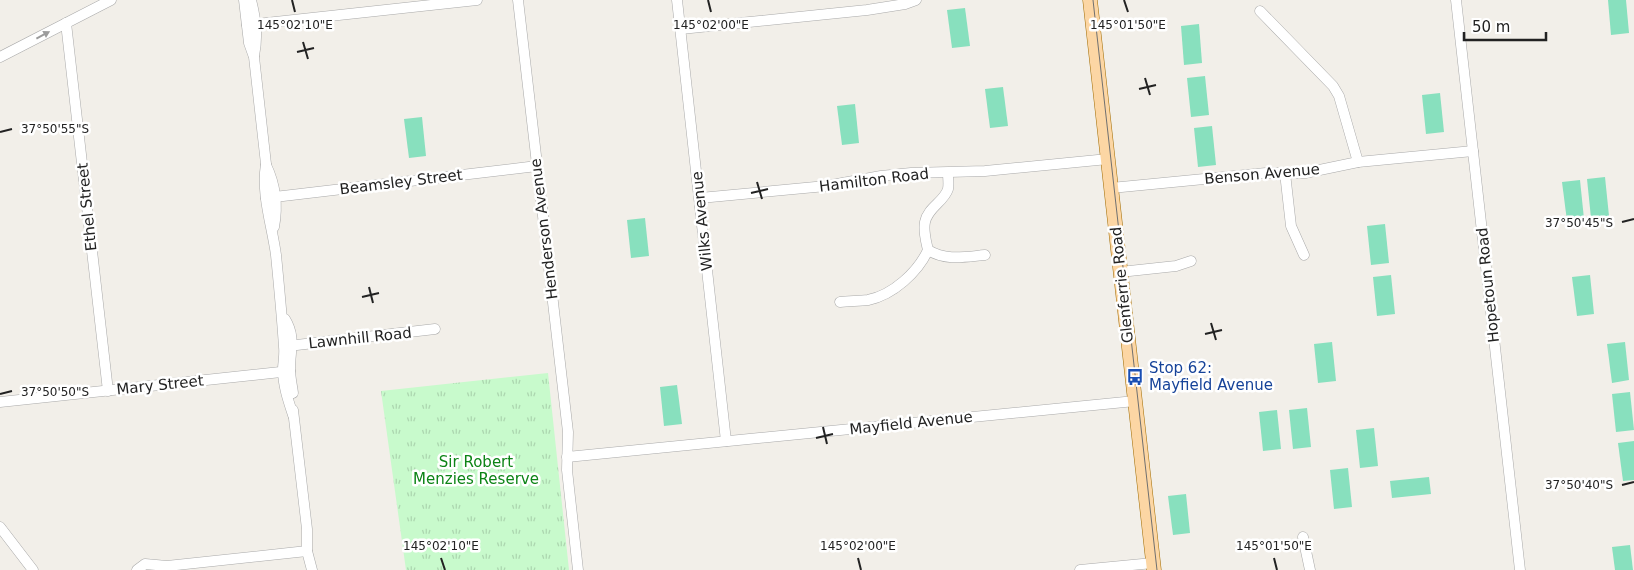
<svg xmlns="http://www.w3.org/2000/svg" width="1634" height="570" font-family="'DejaVu Sans',sans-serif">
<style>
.park{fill:url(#park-tufts)}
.pitch{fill:#88e0be}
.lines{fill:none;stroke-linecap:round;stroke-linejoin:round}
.minor-casing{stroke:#a9a9a9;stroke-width:11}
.major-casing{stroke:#a06b00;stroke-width:15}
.minor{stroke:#fff;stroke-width:10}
.major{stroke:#fcd6a4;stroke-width:14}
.tram{stroke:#707070;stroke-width:1}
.oneway{fill:#9c9c9c}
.ticks{fill:none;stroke:#222;stroke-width:2}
.labels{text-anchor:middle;stroke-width:5;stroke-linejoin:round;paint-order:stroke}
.street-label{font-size:15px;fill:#222;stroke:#fff}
.transit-label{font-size:15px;fill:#164399;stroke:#fff;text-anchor:start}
.park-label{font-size:15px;fill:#0c8416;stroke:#fff}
.ticks-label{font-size:12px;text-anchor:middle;fill:#222;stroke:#fff;stroke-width:5;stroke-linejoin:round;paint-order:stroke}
</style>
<defs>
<pattern id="park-tufts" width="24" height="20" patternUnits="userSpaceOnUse" patternTransform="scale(1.25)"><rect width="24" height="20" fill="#c8facc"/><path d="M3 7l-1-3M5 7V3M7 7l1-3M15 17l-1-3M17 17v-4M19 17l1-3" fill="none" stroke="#acd6af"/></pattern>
</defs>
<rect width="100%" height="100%" fill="#f2efe9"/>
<!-- park -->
<path class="park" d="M548,373L569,570H406L381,391Z"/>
<!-- pitch -->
<g class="pitch">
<path d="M1608,0H1626L1629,33L1611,35Z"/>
<path d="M965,8L970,46L952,48L947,10Z"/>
<path d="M1199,24L1202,63L1184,65L1181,26Z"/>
<path d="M1205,76L1209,115L1191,117L1187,78Z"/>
<path d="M1003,87L1008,126L990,128L985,89Z"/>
<path d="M1440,93L1444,132L1426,134L1422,95Z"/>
<path d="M855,104L859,143L842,145L837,106Z"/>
<path d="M422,117L426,156L409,158L404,119Z"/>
<path d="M1212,126L1216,165L1198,167L1194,128Z"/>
<path d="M1605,177L1609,216L1591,218L1587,179Z"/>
<path d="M1580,180L1584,219L1567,221L1562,182Z"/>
<path d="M645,218L649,256L631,258L627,220Z"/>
<path d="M1385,224L1389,263L1371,265L1367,226Z"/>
<path d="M1391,275L1395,314L1377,316L1373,277Z"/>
<path d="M1590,275L1594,314L1577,316L1572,277Z"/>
<path d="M1332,342L1336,381L1318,383L1314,344Z"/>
<path d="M1625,342L1629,380L1612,383L1607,344Z"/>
<path d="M677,385L682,424L664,426L660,387Z"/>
<path d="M1630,392L1634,430L1616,432L1612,394Z"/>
<path d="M1307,408L1311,447L1293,449L1289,410Z"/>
<path d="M1277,410L1281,449L1263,451L1259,412Z"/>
<path d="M1374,428L1378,466L1360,468L1356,430Z"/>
<path d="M1634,441V480L1623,481L1618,443Z"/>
<path d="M1348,468L1352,507L1334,509L1330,470Z"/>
<path d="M1429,477L1431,494L1392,498L1390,481Z"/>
<path d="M1186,494L1190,533L1173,535L1168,496Z"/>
<path d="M1630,545L1633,570H1615L1612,547Z"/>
</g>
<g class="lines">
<!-- minor casing -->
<g class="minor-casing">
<g id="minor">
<path d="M244,0L249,43L254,57L266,164C261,195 272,225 276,255C279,286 282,316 284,347C285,355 283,362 283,370C283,385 288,400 293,415"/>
<path d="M251,0C256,20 258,36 254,56"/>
<path d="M518,0L568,432L567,470L578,570"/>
<path d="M677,0L726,441"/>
<path d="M1456,0L1520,570"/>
<path d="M1260,11L1333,86L1339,96L1358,162"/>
<path d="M66,23L108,391"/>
<path d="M247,25L477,0"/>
<path d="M681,29L867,10L905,4L916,0"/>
<path d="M0,57L111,0"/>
<path d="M266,165C275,184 278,206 274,227"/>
<path d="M1285,173L1291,226L1304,255"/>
<path d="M1111,188L1266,173H1305L1358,162L1473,151"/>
<path d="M266,198L537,166"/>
<path d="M700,198L826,186L881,176L911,173L985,171L1108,159"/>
<path d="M928,250C946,261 964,257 985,255"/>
<path d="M1120,272L1176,266L1191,261"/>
<path d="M840,302C849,301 859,301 868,300C893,295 918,272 928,250C926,241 923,231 925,222C928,207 944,202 948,189C949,184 948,178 948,173"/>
<path d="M285,319C296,337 290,350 290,369C290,377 292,385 293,393"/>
<path d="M288,346L435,329"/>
<path d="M0,402L290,371"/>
<path d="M293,410L307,529V551L312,570"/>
<path d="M567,457L1135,401"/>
<path d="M0,527L33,570"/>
<path d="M1303,537L1310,570"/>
<path d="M137,570L145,564L167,566L307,551"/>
<path d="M1080,570L1153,563"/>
</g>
</g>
<!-- major casing -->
<g class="major-casing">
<path id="major" d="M1090,0L1154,570"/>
</g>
<!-- minor -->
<use href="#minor" class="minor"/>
<!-- major -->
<use href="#major" class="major"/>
<!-- tram -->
<path class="tram" d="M1093,0L1157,570"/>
</g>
<!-- one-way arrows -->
<defs><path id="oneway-solid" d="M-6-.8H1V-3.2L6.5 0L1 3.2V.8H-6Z" transform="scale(1.25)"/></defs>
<use class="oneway" href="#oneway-solid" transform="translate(43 35) rotate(-28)"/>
<!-- ticks -->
<path class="ticks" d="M292,0L295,12M708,0L711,12M1124,0L1128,12M303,42L308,59M297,52L314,48M1145,78L1150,95M1139,89L1156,85M0,132L12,129M757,182L762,199M751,193L768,189M1622,222L1634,219M369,287L373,303M362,297L379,293M1211,323L1216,340M1205,334L1222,330M0,394L12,391M823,427L827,444M816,438L833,434M1622,485L1634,482M441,558L445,570M858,558L861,570M1274,558L1277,570"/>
<!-- icons -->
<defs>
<g id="bus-bare" transform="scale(1.35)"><path d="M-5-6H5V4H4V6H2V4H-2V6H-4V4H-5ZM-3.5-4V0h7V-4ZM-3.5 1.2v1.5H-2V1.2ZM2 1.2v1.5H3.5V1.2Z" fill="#1a4fb4" stroke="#fff" stroke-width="2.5" paint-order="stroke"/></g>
</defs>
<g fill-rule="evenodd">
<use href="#bus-bare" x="1135" y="377"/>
</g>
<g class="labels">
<!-- street labels -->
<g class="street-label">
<text transform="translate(1262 174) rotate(-5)" y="5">Benson Avenue</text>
<text transform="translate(874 180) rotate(-7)" y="5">Hamilton Road</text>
<text transform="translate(401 182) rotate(-7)" y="5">Beamsley Street</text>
<text transform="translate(87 207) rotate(-96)" y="5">Ethel Street</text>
<text transform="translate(702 221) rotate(-96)" y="5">Wilks Avenue</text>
<text transform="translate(544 229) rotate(-97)" y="5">Henderson Avenue</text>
<text transform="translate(1122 285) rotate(-96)" y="5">Glenferrie Road</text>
<text transform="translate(1488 285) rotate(-96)" y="5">Hopetoun Road</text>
<text transform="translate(360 338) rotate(-6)" y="5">Lawnhill Road</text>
<text transform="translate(160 385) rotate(-6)" y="5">Mary Street</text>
<text transform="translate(911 423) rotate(-6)" y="5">Mayfield Avenue</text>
</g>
<!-- transit labels -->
<g class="transit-label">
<text x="1149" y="373">Stop 62:<tspan x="1149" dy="17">Mayfield Avenue</tspan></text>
</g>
<!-- park labels -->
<g class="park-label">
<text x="476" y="467">Sir Robert<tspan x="476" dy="17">Menzies Reserve</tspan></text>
</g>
</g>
<g class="ticks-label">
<text x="295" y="29">145°02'10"E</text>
<text x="711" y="29">145°02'00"E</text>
<text x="1128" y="29">145°01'50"E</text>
<text x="55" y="133">37°50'55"S</text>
<text x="1579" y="227">37°50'45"S</text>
<text x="55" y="396">37°50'50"S</text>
<text x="1579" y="489">37°50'40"S</text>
<text x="441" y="550">145°02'10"E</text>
<text x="858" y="550">145°02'00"E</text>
<text x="1274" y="550">145°01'50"E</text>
</g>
<!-- scale -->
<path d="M1464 32v8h82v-8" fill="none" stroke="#222222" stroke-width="2.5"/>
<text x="1472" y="32" font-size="15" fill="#222222" stroke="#ffffff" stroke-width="4" paint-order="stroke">50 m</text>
</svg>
